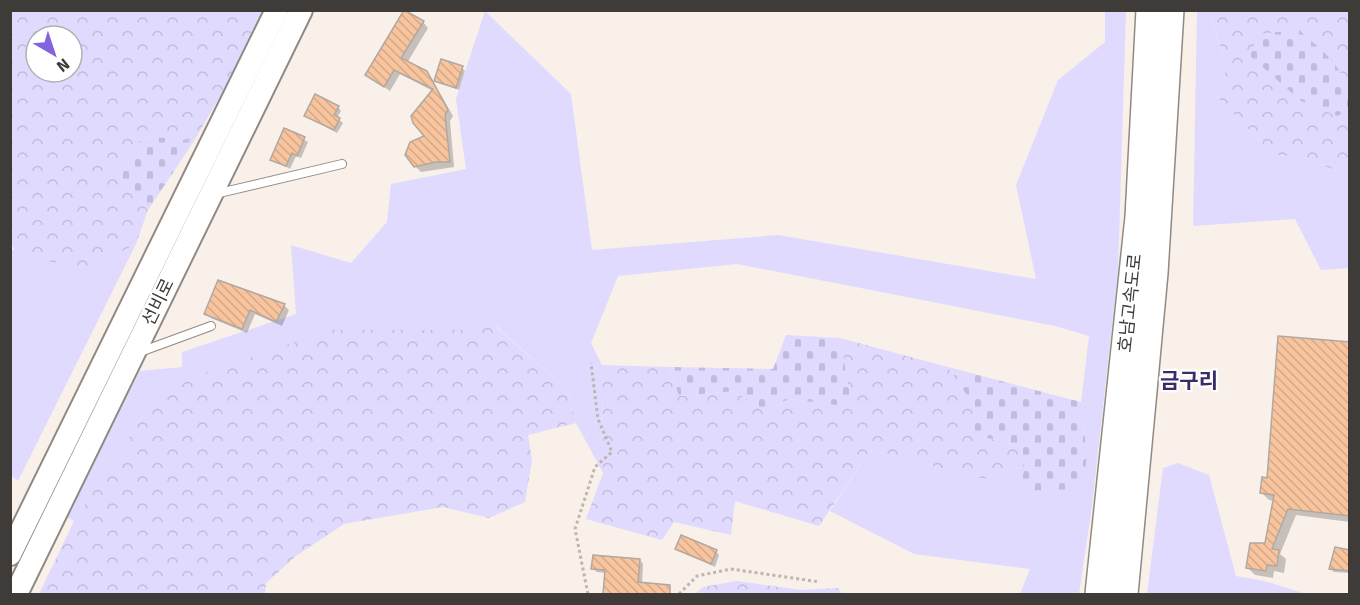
<svg xmlns="http://www.w3.org/2000/svg" width="1360" height="605" font-family="Signika,'Noto Sans KR',sans-serif">
<style>
.grass{fill:#e0daff}
.forest{fill:url(#forest-crowns);fill-rule:evenodd}
.cemetery{fill:url(#cemetery-stones)}
.shadow{fill:#0003}
.building{fill:url(#building-back-hatch);stroke:#b1a8a2;stroke-width:1.5}
.lines{fill:none;stroke-linecap:round;stroke-linejoin:round}
.service-casing{stroke:#918983;stroke-width:10}
.primary-casing{stroke:#918983;stroke-width:26}
.motorway-casing{stroke:#918983;stroke-width:30}
.path{stroke:#bdb6b1;stroke-width:3;stroke-dasharray:3 3;stroke-linecap:butt}
.service{stroke:#fff;stroke-width:8}
.primary{stroke:#fff;stroke-width:22}
.motorway{stroke:#fff;stroke-width:27}
.labels{text-anchor:middle;stroke-width:4.5;stroke-linejoin:round;paint-order:stroke}
.street-label{font-size:18px;fill:#3e3b38;stroke:#fff}
.quarter-label{font-size:21px;font-weight:bold;fill:#3b2c67;stroke:#fff}
</style>
<defs>
<pattern id="forest-crowns" width="20" height="18" patternUnits="userSpaceOnUse" patternTransform="scale(1.5)"><rect width="20" height="18" fill="#e0daff"/><path d="M2 6a3 3 0 1 1 6 0M12 15a3 3 0 1 1 6 0" fill="none" stroke="#c1bcdb"/></pattern>
<pattern id="cemetery-stones" width="16" height="16" patternUnits="userSpaceOnUse" patternTransform="scale(1.5)"><rect width="16" height="16" fill="#e0daff"/><path d="M2 7V4a2 2 0 0 1 4 0v3zM10 15v-3a2 2 0 0 1 4 0v3z" fill="#c1bcdb"/></pattern>
<pattern id="building-back-hatch" width="6" height="6" patternUnits="userSpaceOnUse" patternTransform="scale(1.5)"><rect width="6" height="6" fill="#f7c49d"/><path d="M-1 5l2 2M0 0l6 6M5-1l2 2" fill="none" stroke="#d5a988"/></pattern>
</defs>
<rect width="100%" height="100%" fill="#f9f0e9"/>
<!-- grass -->
<g class="grass">
<path d="M485,11L571,94L592,250L778,235L1036,279L1016,185L1058,80L1105,42V11H1126L1118,271L1092,506L1079,594H1020L1030,569L914,554L830,511L870,450L984,479L1025,466L1020,491L1087,457L1081,402L1089,336L1055,326L737,264L618,276L591,343L602,365L603,473L576,423L568,391L496,326L162,387L74,521L65,516L140,371L182,367V352L296,314L291,245L351,263L387,222L391,184L466,169L456,99Z"/>
<path d="M1197,11H1211L1210,16L1228,69L1211,91L1274,155L1303,157L1349,176V268L1321,270L1295,219L1193,226Z"/>
<path d="M136,244L18,481L10,475V251L15,249L91,268Z"/>
<path d="M1178,463L1209,475L1236,576L1265,581L1306,594H1147L1163,468Z"/>
</g>
<!-- forest -->
<g class="forest">
<path d="M1211,10L1349,11V176L1303,157L1274,155L1211,91L1228,69L1210,15Z"/>
<path d="M11,11H262L222,93L194,141L144,136L117,174L148,210L136,244L91,268L20,257L11,244ZM36,36H72V72H36Z"/>
<path d="M495,326L568,391L576,423L528,435L532,460L525,502L489,518L443,507L344,524L296,556L266,583L265,594H39L74,521L162,387L331,330H472Z"/>
<path d="M840,338L948,367L974,406L972,434L1019,446L1025,466L984,479L870,450L819,526L735,501L731,535L674,522L662,540L586,519L603,473L602,365L669,367L679,396L735,391L764,411L789,399L851,406Z"/>
<path d="M737,581L801,590L838,588L842,594H695L703,587Z"/>
</g>
<!-- cemetery -->
<g class="cemetery">
<path d="M1299,30C1327,55 1350,70 1349,110L1337,116L1301,101L1250,56L1258,34Z"/>
<path d="M144,136L194,141L148,210L117,174Z"/>
<path d="M786,335L840,338L852,407L789,399L764,411L735,391L679,396L669,367L773,369Z"/>
<path d="M948,367L1081,402L1087,457L1082,489L1019,491L1025,466L1019,446L972,434L974,406Z"/>
</g>
<!-- shadow -->
<g class="shadow">
<path d="M423,22L428,28L407,63L432,79L453,116L450,121L454,167L421,172L408,159L409,147L426,136L433,91L400,74L390,91L367,75Z"/>
<path d="M462,68L465,71L459,90L435,80Z"/>
<path d="M338,107L341,111L337,118L343,123L337,133L306,116Z"/>
<path d="M285,130L308,142L301,158L296,156L290,169L272,159Z"/>
<path d="M284,305L289,310L282,326L255,314L247,333L211,318L206,313Z"/>
<path d="M1350,344V522L1296,515L1280,554L1286,559L1284,573L1274,571L1273,578L1255,575L1248,568L1267,545L1275,501L1269,500L1262,493Z"/>
<path d="M677,549L716,551L719,555L715,567Z"/>
<path d="M1350,551V573L1334,572L1330,569Z"/>
<path d="M640,560L643,564L642,584L667,589V594H604L606,573L597,572L593,569Z"/>
</g>
<!-- building -->
<g class="building">
<path d="M404,10L424,21L401,58L427,71L448,110L445,115L450,162H436L414,167L405,155L410,142L424,136L413,123L411,116L433,89L394,70L384,87L365,75Z"/>
<path d="M441,59L463,66L456,88L434,81Z"/>
<path d="M315,94L339,106L334,115L340,118L334,130L304,116Z"/>
<path d="M284,128L305,137L297,156L292,153L286,166L270,160Z"/>
<path d="M218,280L285,304L276,322L250,310L242,329L204,314Z"/>
<path d="M1278,336L1350,342V516L1288,509L1272,549L1279,550L1277,566L1267,565L1266,571L1246,568L1250,543H1265L1274,495L1260,493L1262,477L1267,478Z"/>
<path d="M681,535L717,550L711,564L675,549Z"/>
<path d="M1335,547L1350,550V571L1329,569Z"/>
<path d="M593,555L640,559L638,582L670,585V594H603L605,570L591,569Z"/>
</g>
<g class="lines">
<!-- service casing -->
<g class="service-casing">
<g id="service">
<path d="M215,194L342,164"/>
<path d="M140,352L211,326"/>
</g>
</g>
<!-- primary casing -->
<g class="primary-casing">
<g id="primary">
<path d="M10,554L277,10"/>
<path d="M16,594L301,10"/>
</g>
</g>
<!-- motorway casing -->
<g class="motorway-casing">
<g id="motorway">
<path d="M1099,594L1139,217L1150,10"/>
<path d="M1124,594L1154,273L1170,10"/>
</g>
</g>
<!-- path -->
<g class="path">
<path d="M588,594L575,529L595,467L612,452L598,419L591,363"/>
<path d="M679,594L697,576L731,569L820,582"/>
</g>
<!-- service -->
<use href="#service" class="service"/>
<!-- primary -->
<use href="#primary" class="primary"/>
<!-- motorway -->
<use href="#motorway" class="motorway"/>
</g>
<g class="labels">
<!-- street labels -->
<g class="street-label">
<text transform="translate(158 302) rotate(-64)" y="6">선비로</text>
<text transform="translate(1130 303) rotate(-84)" y="6">호남고속도로</text>
</g>
<!-- quarter labels -->
<g class="quarter-label">
<text x="1189" y="388">금구리</text>
</g>
</g>
<!-- border -->
<rect width="1360" height="605" fill="none" stroke="#3e3b38" stroke-width="24"/>
<!-- north arrow -->
<g transform="translate(54 54) rotate(141)"><circle r="28" fill="#ffffff" stroke="#b2b1af" stroke-width="1.5"/>
<path d="M0-4.5L10 22L0 15L-10 22Z" fill="#8463df"/>
<text y="-9" font-size="16" font-weight="bold" text-anchor="middle" fill="#3e3b38">N</text>
</g>
</svg>
